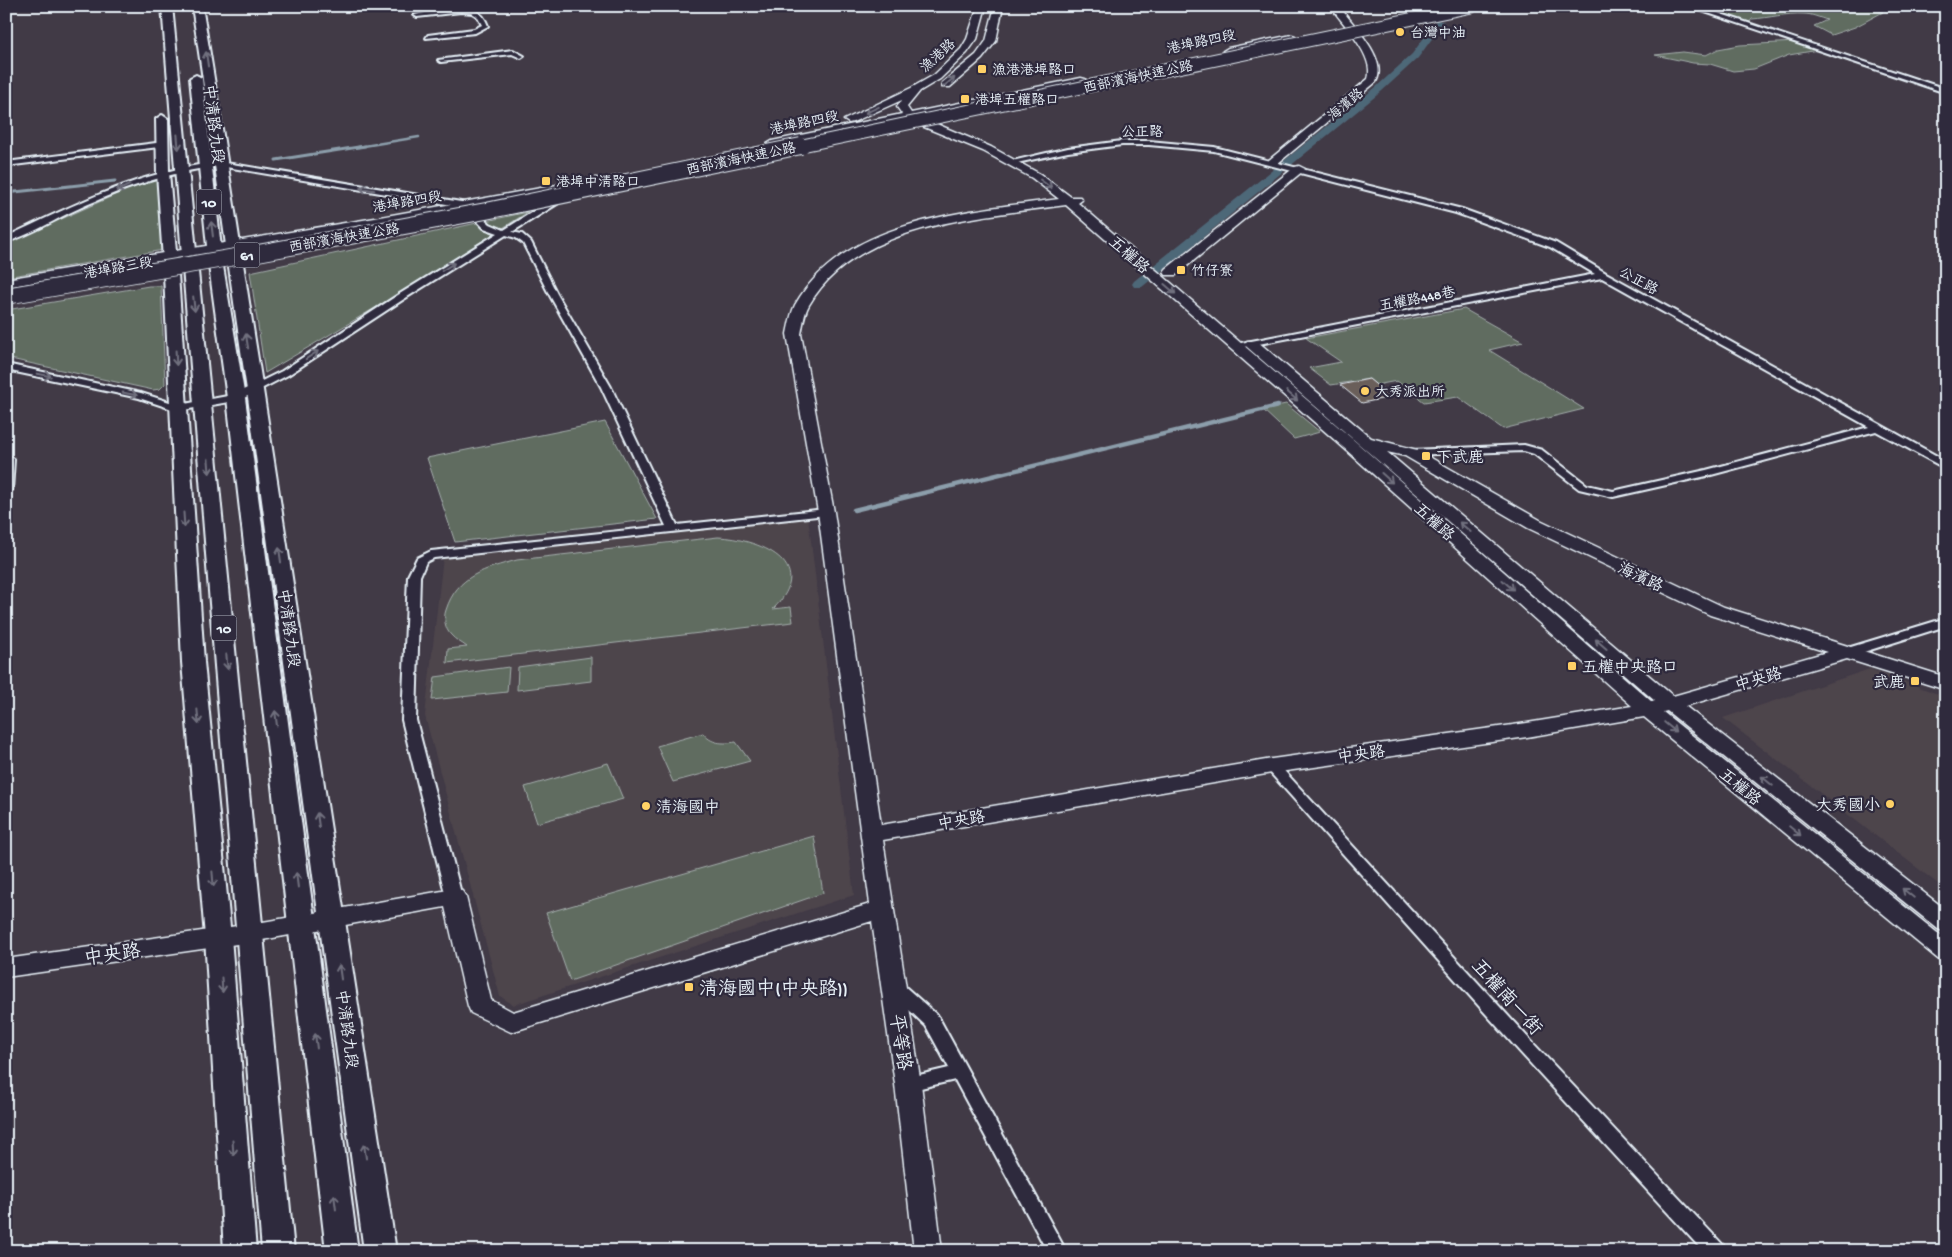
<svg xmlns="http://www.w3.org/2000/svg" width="1952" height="1257" font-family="'Gochi Hand','LXGW WenKai TC',sans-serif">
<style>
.built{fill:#4e454c}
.green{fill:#606c61;stroke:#a4aeac}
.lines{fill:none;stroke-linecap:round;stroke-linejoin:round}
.stream-far2{stroke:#8c9eab;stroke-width:2.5}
.stream-far1{stroke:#8c9eab;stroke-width:3}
.stream{stroke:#8c9eab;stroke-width:4.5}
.canal{fill:#4e6778;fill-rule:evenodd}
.building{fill:#6b5e5a;stroke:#e8f1f8}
.street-casing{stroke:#e8f1f8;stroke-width:4}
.secondary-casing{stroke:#e8f1f8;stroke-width:3}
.primary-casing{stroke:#e8f1f8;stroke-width:4}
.street{fill:#2f2a3d;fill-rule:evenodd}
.secondary{fill:#2f2a3d;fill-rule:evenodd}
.primary{fill:#2f2a3d;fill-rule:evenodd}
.highway-bridge-far1-casing{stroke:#e8f1f8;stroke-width:14;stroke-linecap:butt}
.highway-bridge-casing{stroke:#e8f1f8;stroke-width:18;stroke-linecap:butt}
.highway-bridge-far1{stroke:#2f2a3d;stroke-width:12}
.highway-bridge{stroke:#2f2a3d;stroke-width:16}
.oneway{stroke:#70707e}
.poi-dot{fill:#ffd166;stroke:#2f2a3d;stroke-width:2}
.labels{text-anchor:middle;stroke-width:4.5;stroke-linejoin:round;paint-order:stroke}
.far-poi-label{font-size:14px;fill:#e8f1f8;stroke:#2f2a3d;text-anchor:start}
.far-street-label{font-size:14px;fill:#e8f1f8;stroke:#2f2a3d}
.shield{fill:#2f2a3d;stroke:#b0b5c0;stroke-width:1}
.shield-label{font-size:15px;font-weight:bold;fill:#e8f1f8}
.street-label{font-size:16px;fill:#e8f1f8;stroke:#2f2a3d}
.poi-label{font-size:16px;fill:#e8f1f8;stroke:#2f2a3d;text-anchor:start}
.near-street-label{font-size:19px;fill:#e8f1f8;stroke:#2f2a3d}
.near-poi-label{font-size:19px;fill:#e8f1f8;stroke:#2f2a3d;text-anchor:start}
</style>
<rect width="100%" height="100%" fill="#413a46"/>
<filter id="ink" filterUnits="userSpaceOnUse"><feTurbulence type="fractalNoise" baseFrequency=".02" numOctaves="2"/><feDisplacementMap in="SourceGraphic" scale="10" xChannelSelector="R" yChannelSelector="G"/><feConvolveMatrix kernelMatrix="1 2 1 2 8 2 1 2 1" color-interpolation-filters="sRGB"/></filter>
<g filter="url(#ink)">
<!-- built -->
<g class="built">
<path d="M808,517L854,895L513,1005L500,996L425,716L443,557Z"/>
<path d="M1870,669L1946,697V890L1723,718Z"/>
</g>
<!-- green -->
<g class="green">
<path d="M1714,6H1883L1879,11L1883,12L1855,27L1831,35L1814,26L1827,20C1820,18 1812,14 1804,14C1786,13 1769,18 1752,19L1749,23L1722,14Z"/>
<path d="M1797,42L1818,50L1789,55L1754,69L1733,71L1710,64L1693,63L1655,55L1683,52L1706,55L1718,49L1740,45Z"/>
<path d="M157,176L163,250L6,277V244Z"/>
<path d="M528,212L395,296L265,373L250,272Z"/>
<path d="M149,286H161L165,384L160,389L153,390L6,358V310Z"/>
<path d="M1464,309L1523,342L1489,350L1584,409L1503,429L1458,397L1424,402L1397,381L1376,385L1369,379L1331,385L1309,368L1341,362L1306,338Z"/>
<path d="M1286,404L1320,432L1294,439L1262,409Z"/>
<path d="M605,422L657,519L455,542L427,458Z"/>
<path d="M718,537C758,539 820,563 773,609L791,607L793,622L447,663L448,649L467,647C462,643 455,640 451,635C445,629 443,618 446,610C457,575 485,569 517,560Z"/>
<path d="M591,657V681L517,690L518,667Z"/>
<path d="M509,667L507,692L432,700L435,677Z"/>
<path d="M703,733C711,744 723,744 736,742L750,761L673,782L657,746Z"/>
<path d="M608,763L623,799L537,823L525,787Z"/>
<path d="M814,836L823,893L570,981L546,913Z"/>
</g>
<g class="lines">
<!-- stream-far2 -->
<path class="stream-far2" d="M358,147L419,137"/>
<!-- stream-far1 -->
<g class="stream-far1">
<path d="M276,160L365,146"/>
<path d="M6,193L115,181"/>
</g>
<!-- stream -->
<path class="stream" d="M854,510L1278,406"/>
<!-- canal -->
<path class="canal" d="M1437,20L1444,22L1418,58L1382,91L1142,287H1134L1132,284L1134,281L1376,87L1412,54Z"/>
</g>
<!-- building -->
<path class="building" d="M1369,379L1391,397L1362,403L1340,385Z"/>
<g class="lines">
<!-- street casing -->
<g class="street-casing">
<g id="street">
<path d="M1687,6H1697L1946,89V93Z"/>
<path d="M453,8C470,8 482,9 488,26L475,33L426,38L428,35L474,29L482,25L477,16L472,13L461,12L417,17L414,15Z"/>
<path d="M513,50L524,56L521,58L512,54L441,62L438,60Z"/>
<path d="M1122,141H1149L1214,147L1462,209L1556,243L1606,273L1946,461V469L1876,431L1711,475L1613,497L1579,489L1534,454L1524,451L1407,455L1406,453L1407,451L1411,450L1524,445L1542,450L1587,485L1613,491L1706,470L1869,427L1602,278L1233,349L1231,347L1236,344L1595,274L1550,247L1456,213L1214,151L1149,145H1122L1068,152L1012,164L1008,162L1068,148Z"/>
<path d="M164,142H167V146L6,166V162Z"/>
<path d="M220,162L467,203L490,224L504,230L556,197H562V201L512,232L522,234L531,242L557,294L611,387L677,525L826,509L832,512L826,515L434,558L426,562L420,576L416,720L462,897L459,901L454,903L449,901L446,897L402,720L408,576L417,558L431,551L666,526L601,387L549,294L523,243L516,238L506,235L404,299L288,375L240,400L178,411L139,398L6,370V364L141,393L179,405L233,395L282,371L398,295L498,233L484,228L464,207L220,166C166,172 118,190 69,213C49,223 28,236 6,242V237C76,204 143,170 220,162Z"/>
<path d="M6,454L14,459L12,490L6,493Z"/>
<path d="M1946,618V626L1851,656H1841L1840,653L1841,650Z"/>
<path d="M1272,761L1277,763L1532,1042L1723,1245L1725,1251H1703L1520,1052L1267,769L1265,766L1267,763Z"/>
<path d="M895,981L901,983L938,1016L1066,1251H1047L955,1080L908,1091L902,1089L899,1084L902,1079L949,1068L926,1026L889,991L887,987L889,983Z"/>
</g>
</g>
<!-- secondary casing -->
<g class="secondary-casing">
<g id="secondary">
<path d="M978,6H986L977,39L967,53L940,79L920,91L907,107L911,113L1081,78L1085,79L1086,81L1081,84L920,117L991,147L1040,174L1071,197H1080L1082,200L1078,203L1356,442L1652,702L1655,701L1247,347L1245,344L1247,341H1257L1371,438L1417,450L1540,520L1724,607L1946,677V690L1847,659L1685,706L1946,910V932L1938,929L1667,711L1663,712L1946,940V962L1938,959L1644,717L1527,737L1272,773L883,840L921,1084L942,1251H914L895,1084L872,921L511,1032L471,1013L468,1006L445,907L251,942L6,977V959L251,924L454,889L462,891L466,897L491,1000L513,1012L870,904L818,512L787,334C789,324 791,313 795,305C844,218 971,211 1059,199L1032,178L983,151L907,120L772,147L767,144L772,141L902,114L897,107L902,100L853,122L849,123L844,120L911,88L934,75L961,49L967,39ZM1066,205L1344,448L1632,706L1527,723L1272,759L881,825L834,512L801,334C803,325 804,313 809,305C857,222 982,217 1066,205ZM1387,452L1405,456L1528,528L1710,615L1827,652L1673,696Z"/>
<path d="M995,6H1003L996,41L982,59L950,87H942V83L976,55L986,41Z"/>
<path d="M1330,6H1339C1352,24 1389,59 1376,82L1277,164H1269L1267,162L1269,160L1368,79C1376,57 1342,23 1330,6Z"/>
<path d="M1472,6H1490L1456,15L1452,12Z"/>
<path d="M1292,35L1295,36V40L1228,54L1223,51L1228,48Z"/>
<path d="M1299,166L1305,169L1303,171L1176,275H1166L1164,272L1166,269L1295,167Z"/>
<path d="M596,178L600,179L602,181L600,183L375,225L6,287V279L375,218Z"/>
</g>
</g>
<!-- primary casing -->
<g class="primary-casing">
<g id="primary">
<path d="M162,6H172L294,1251H262Z"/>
<path d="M192,6H202C224,134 242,262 263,390L396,1251H364L247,390C227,262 212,134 192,6Z"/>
<path d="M196,75L202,78L223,266L245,398L358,1251H326L227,398L209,266L190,78Z"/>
<path d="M162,115L168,119L169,173L178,274L204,662L231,937L256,1251H224L205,937L182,662L164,274L157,173L156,119Z"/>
</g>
</g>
<!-- street -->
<use href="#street" class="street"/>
<!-- secondary -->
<use href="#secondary" class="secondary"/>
<!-- primary -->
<use href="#primary" class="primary"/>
<!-- highway-bridge-far1 casing -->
<g class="highway-bridge-far1-casing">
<path id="highway-bridge-far1" d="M795,147L1474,6"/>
</g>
<!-- highway-bridge casing -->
<g class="highway-bridge-casing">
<path id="highway-bridge" d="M6,296L247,255L486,211L801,146"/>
</g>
<!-- highway-bridge-far1 -->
<use href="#highway-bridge-far1" class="highway-bridge-far1"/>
<!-- highway-bridge -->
<use href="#highway-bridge" class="highway-bridge"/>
</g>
<!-- one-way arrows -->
<defs><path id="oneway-shaft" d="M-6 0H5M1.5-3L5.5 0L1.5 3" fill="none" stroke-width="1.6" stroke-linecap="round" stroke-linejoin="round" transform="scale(1.25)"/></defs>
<g class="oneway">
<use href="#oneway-shaft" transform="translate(207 59) rotate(-98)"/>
<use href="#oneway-shaft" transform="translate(949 82) rotate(-39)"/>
<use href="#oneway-shaft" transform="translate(872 110) rotate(155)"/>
<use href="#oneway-shaft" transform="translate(178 142) rotate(85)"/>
<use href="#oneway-shaft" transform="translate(1046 184) rotate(37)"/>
<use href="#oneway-shaft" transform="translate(123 188) rotate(156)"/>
<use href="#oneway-shaft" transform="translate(367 189) rotate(-170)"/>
<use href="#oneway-shaft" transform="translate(212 229) rotate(-97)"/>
<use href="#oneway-shaft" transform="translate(448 267) rotate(-32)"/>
<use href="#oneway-shaft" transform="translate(1170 289) rotate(41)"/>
<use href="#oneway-shaft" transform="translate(194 304) rotate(84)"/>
<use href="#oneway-shaft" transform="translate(247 341) rotate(-99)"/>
<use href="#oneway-shaft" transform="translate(312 355) rotate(-33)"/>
<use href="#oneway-shaft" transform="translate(176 358) rotate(87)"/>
<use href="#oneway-shaft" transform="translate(44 375) rotate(12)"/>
<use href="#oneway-shaft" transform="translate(130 394) rotate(12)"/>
<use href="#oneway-shaft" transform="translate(1292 396) rotate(41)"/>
<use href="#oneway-shaft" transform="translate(209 466) rotate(85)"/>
<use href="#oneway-shaft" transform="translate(1387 478) rotate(42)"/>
<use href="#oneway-shaft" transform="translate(184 520) rotate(86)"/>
<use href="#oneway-shaft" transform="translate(1465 527) rotate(-139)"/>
<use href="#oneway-shaft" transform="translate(280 555) rotate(-98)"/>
<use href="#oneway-shaft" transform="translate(1508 585) rotate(42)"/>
<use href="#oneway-shaft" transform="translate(1601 644) rotate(-139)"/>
<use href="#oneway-shaft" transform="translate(227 662) rotate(85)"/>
<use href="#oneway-shaft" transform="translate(198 717) rotate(85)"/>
<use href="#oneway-shaft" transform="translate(276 718) rotate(-97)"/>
<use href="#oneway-shaft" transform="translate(1670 727) rotate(40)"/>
<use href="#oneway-shaft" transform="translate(1767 781) rotate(-141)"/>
<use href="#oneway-shaft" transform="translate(318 820) rotate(-98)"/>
<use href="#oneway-shaft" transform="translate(1795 831) rotate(39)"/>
<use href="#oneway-shaft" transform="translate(213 879) rotate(85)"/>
<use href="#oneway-shaft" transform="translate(297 880) rotate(-97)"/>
<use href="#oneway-shaft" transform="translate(1908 893) rotate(-141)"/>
<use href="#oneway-shaft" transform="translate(340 972) rotate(-98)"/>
<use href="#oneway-shaft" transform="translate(222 985) rotate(86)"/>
<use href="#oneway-shaft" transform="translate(316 1041) rotate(-97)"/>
<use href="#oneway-shaft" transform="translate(233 1148) rotate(86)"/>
<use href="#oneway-shaft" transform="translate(365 1151) rotate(-98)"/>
<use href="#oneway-shaft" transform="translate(335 1202) rotate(-97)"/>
</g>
</g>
<!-- markers -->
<g class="poi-dot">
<circle cx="1400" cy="32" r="5"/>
<rect x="977" y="64" width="10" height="10" rx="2.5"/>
<rect x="960" y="94" width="10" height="10" rx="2.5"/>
<rect x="541" y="176" width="10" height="10" rx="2.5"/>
<rect x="1176" y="265" width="10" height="10" rx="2.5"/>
<circle cx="1365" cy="391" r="5"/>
<rect x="1421" y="451" width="10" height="10" rx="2.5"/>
<rect x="1567" y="661" width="10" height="10" rx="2.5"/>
<rect x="1910" y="676" width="10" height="10" rx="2.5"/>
<circle cx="1890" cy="804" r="5"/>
<circle cx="646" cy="806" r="5"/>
<rect x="684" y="982" width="10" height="10" rx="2.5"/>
</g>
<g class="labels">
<!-- far-poi labels -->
<g class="far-poi-label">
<text x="1410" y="37">台灣中油</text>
<text x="992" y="74">漁港港埠路口</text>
<text x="975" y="104">港埠五權路口</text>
<text x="556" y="186">港埠中清路口</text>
<text x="1191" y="275">竹仔寮</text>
<text x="1375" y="396">大秀派出所</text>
</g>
<!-- far-street labels -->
<g class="far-street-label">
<text transform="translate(1201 41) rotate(-12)" y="5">港埠路四段</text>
<text transform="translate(937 55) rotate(-42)" y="5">漁港路</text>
<text transform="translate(1138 76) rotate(-12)" y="5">西部濱海快速公路</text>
<text transform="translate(1345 104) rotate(-40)" y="5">海濱路</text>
<text transform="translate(804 122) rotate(-12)" y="5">港埠路四段</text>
<text x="1142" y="136">公正路</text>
<text transform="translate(741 158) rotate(-12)" y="5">西部濱海快速公路</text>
<text transform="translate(407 201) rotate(-10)" y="5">港埠路四段</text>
<text transform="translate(344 237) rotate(-10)" y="5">西部濱海快速公路</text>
<text transform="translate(118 267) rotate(-10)" y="5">港埠路三段</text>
<text transform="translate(1639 280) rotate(29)" y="5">公正路</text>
<text transform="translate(1417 298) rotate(-11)" y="5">五權路448巷</text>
</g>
<!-- shield labels -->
<g class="shield">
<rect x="196.5" y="189.5" width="25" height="25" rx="4"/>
<rect x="234.5" y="242.5" width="25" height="25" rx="4"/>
<rect x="211.5" y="615.5" width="25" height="25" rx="4"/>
</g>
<g class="shield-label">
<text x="209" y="207">10</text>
<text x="247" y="260">61</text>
<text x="224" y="633">10</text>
</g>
<!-- street labels -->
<g class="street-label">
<text transform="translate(215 124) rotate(83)" y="6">中清路九段</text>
<text transform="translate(1130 254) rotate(41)" y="6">五權路</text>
<text transform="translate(1435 521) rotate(42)" y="6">五權路</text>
<text transform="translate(1641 576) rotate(25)" y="6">海濱路</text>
<text transform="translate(290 628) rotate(82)" y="6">中清路九段</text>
<text transform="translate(1758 678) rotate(-16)" y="6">中央路</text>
<text transform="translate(1361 753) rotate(-8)" y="6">中央路</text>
<text transform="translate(1741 786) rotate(39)" y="6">五權路</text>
<text transform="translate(961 819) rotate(-10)" y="6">中央路</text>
<text transform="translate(348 1029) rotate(82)" y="6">中清路九段</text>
</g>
<!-- poi labels -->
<g class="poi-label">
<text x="1436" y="462">下武鹿</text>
<text x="1582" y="672">五權中央路口</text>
<text x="1905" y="687" text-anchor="end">武鹿</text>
<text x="1880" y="810" text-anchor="end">大秀國小</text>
<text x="656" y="812">清海國中</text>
</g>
<!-- near-street labels -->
<g class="near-street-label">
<text transform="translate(112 953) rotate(-8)" y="7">中央路</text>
<text transform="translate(1508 996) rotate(48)" y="7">五權南一街</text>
<text transform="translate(902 1042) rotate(81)" y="7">平等路</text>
</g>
<!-- near-poi labels -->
<g class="near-poi-label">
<text x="699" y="994">清海國中(中央路))</text>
</g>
</g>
<!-- margin -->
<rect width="1952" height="1257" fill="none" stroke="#2f2a3d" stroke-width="25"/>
<rect x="12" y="12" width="1927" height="1232" fill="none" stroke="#e8f1f8" stroke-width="2" filter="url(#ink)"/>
</svg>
